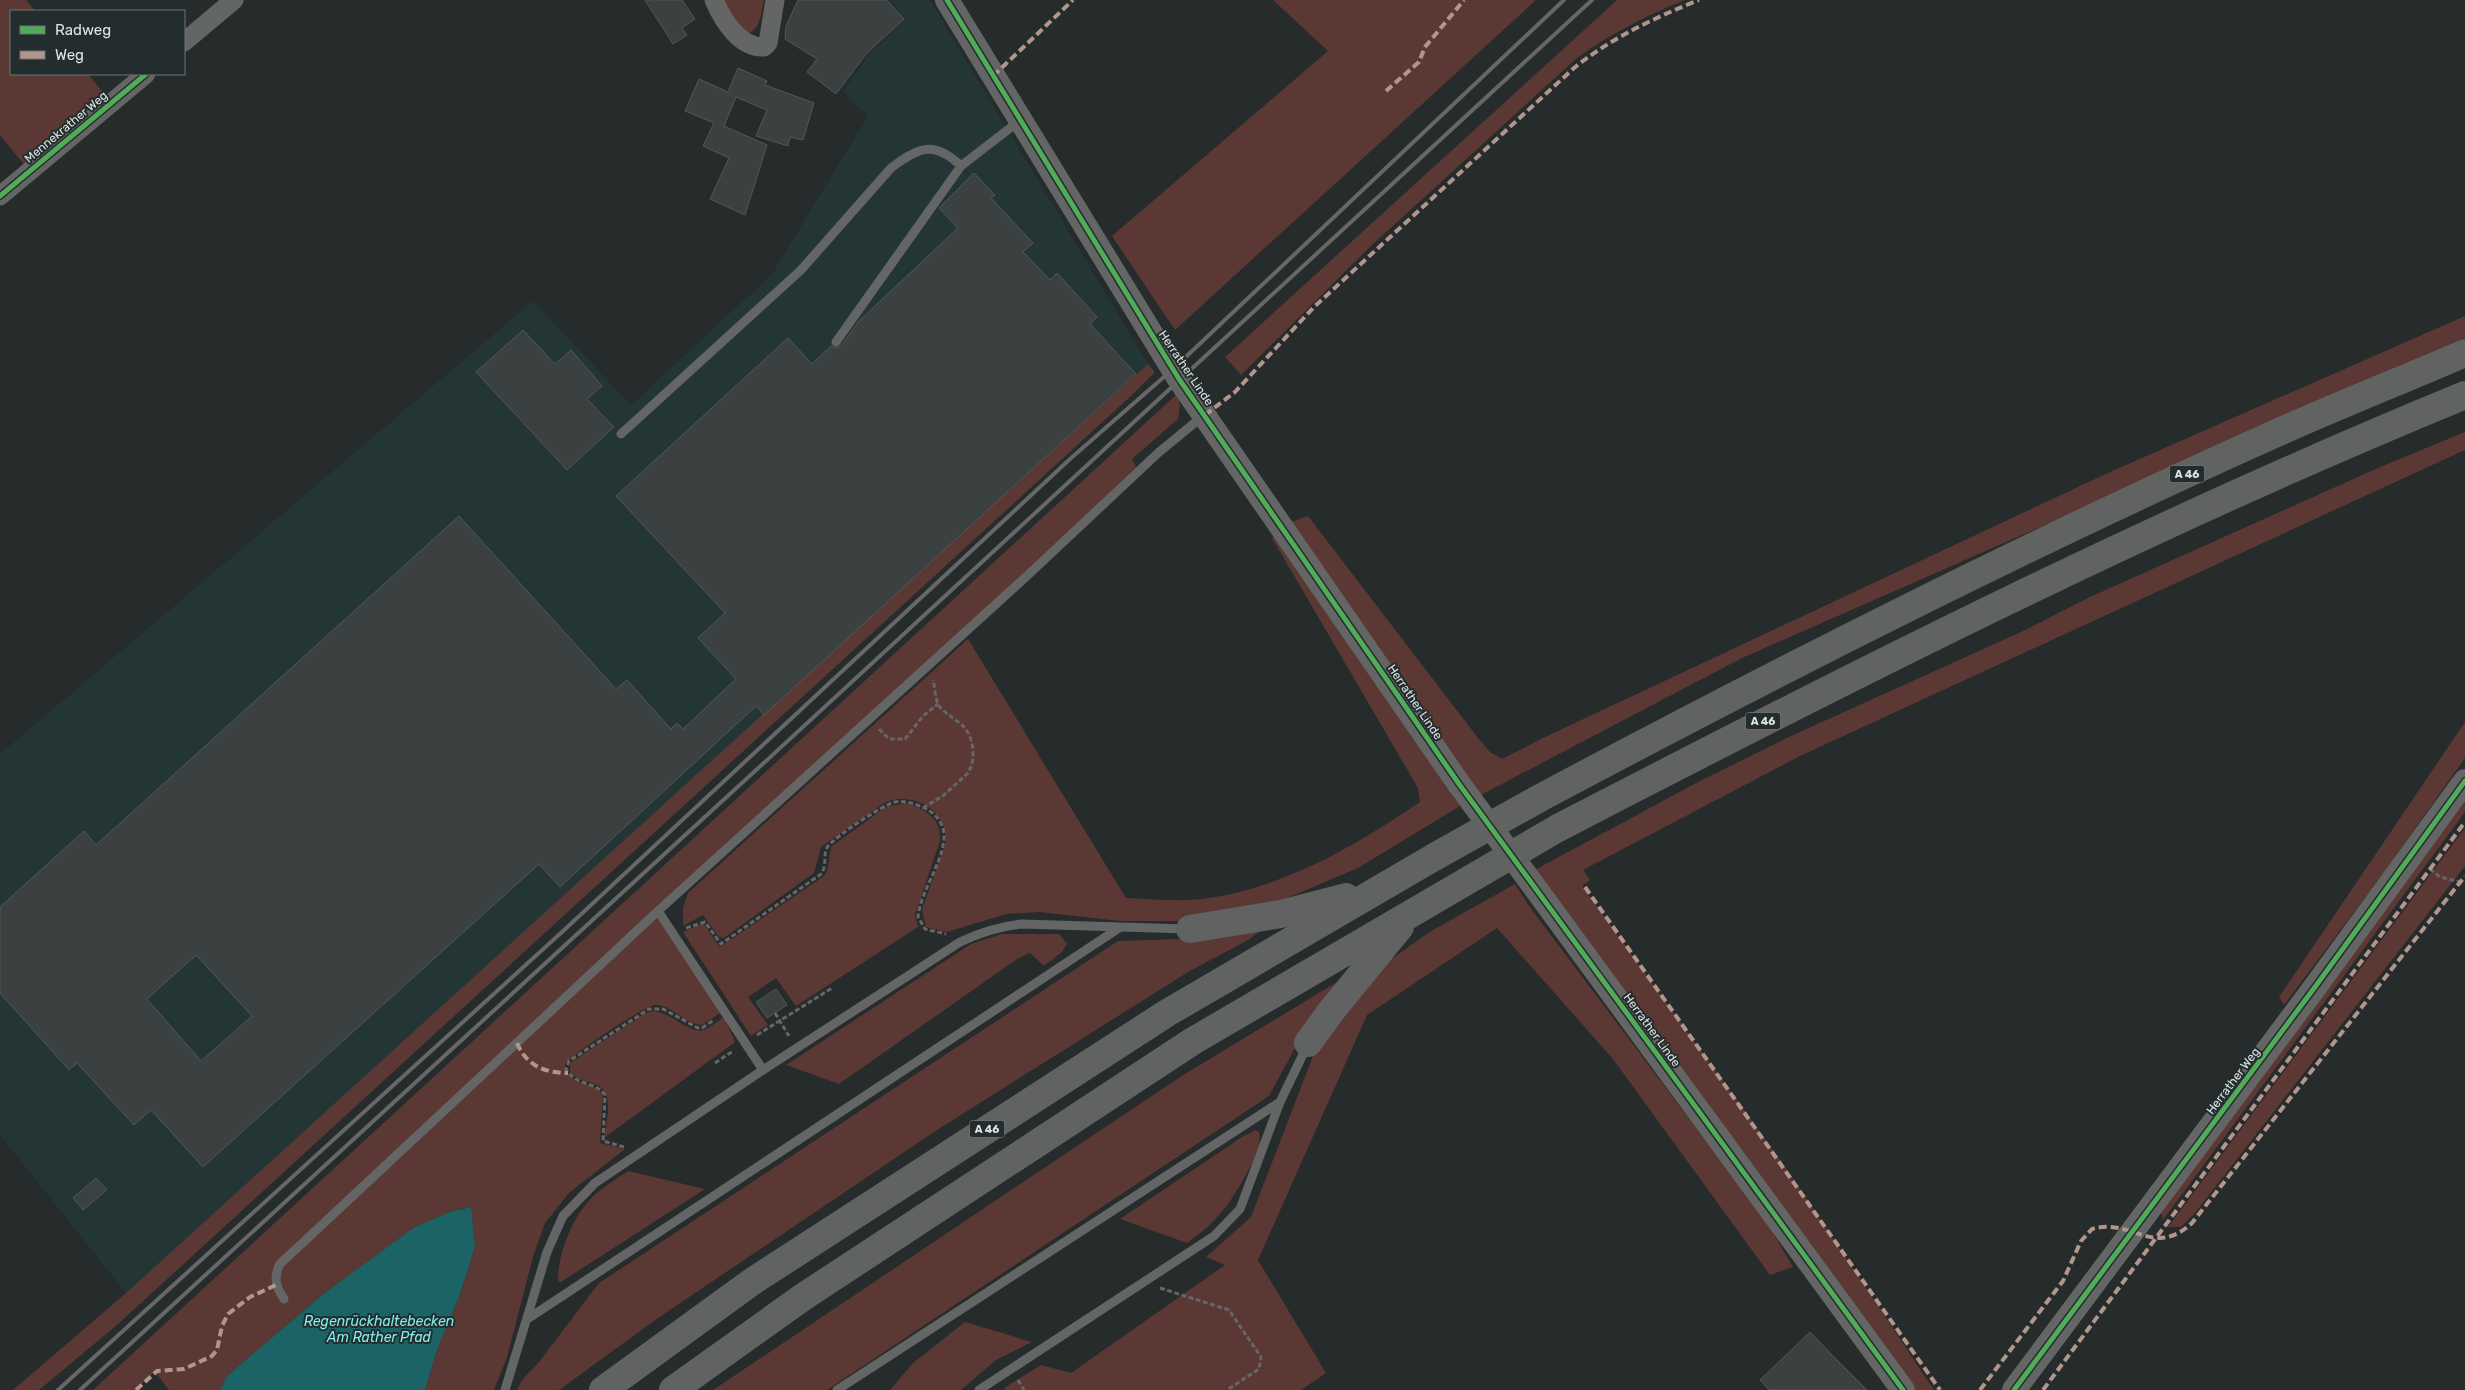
<svg xmlns="http://www.w3.org/2000/svg" width="2465" height="1390" font-family="Rubik,sans-serif">
<style>
.built{fill:#243535}
.green{fill:#5c3835}
.water{fill:#1b6365}
.building{fill:#3b4040;stroke:#535757;fill-rule:evenodd}
.lines{fill:none;stroke-linecap:round;stroke-linejoin:round}
.path{stroke:#666;stroke-width:3;stroke-dasharray:5 2.5;stroke-linecap:butt}
.service{stroke:#646565;stroke-width:9}
.minor{stroke:#646565;stroke-width:19}
.tertiary{stroke:#646565;stroke-width:24}
.motorway{stroke:#616262;stroke-width:28}
.rail{stroke:#666767;stroke-width:4}
.motorway-bridge{stroke:#616262;stroke-width:28}
.quiet{stroke:#b2968c;stroke-width:4;stroke-dasharray:8 4;stroke-linecap:butt}
.cycleway-casing{stroke:#242d2d;stroke-width:8}
.cycleway{stroke:#51ab58;stroke-width:5}
.labels{text-anchor:middle;stroke-width:4;stroke-linejoin:round;paint-order:stroke}
.shield{fill:#242d2d;stroke:#a5acac;stroke-width:1}
.shield-label{font-size:11px;font-weight:bold;fill:#dce2e2}
.street-label{font-size:12px;fill:#dce2e2;stroke:#242d2d}
.water-label{font-size:14px;font-style:italic;fill:#7eeef1;stroke:#242d2d}
</style>
<rect width="100%" height="100%" fill="#262b2b"/>
<!-- built -->
<path class="built" d="M891,0H930L1148,364L126,1293L0,1135V754L533,301L631,405L772,274L868,116L843,92L868,55L905,19Z"/>
<!-- green -->
<g class="green">
<path d="M0,0H26L35,11H11V74H88L107,97L26,167L0,135Z"/>
<path d="M719,0H764C761,13 761,28 748,34L739,28Z"/>
<path d="M1273,0H1536L1175,330L1112,236L1328,51Z"/>
<path d="M1617,0H1685C1646,16 1611,33 1577,58L1372,245L1241,375L1225,357Z"/>
<path d="M2465,316V338L2298,409L2122,491L1742,658L1479,796L1291,522L1308,516L1478,738L1490,752L1502,759L1545,737L2110,472Z"/>
<path d="M1148,364L1155,372L1132,395L117,1325L39,1390H13L126,1293Z"/>
<path d="M1177,394L1180,405L1178,419L1132,459L1136,467L1003,594L652,911L722,1012L702,1025C684,1024 674,1006 656,1005C645,1005 573,1054 565,1064V1071C574,1085 594,1082 603,1095L600,1143L625,1149L569,1193L545,1223L533,1257L507,1357L494,1390H425L437,1350L459,1297L475,1247L470,1207L449,1212L413,1228L322,1295L227,1376L220,1390H169L156,1373H153L135,1390H93Z"/>
<path d="M2465,432V450L1800,756L1583,870L1590,880L1582,886L1786,1168L1934,1390H1911L1531,872L1700,781L1791,736L2023,631L2090,597L2380,467Z"/>
<path d="M1275,535L1460,806L1358,868L1285,899L1188,921H1120L1039,912L1006,914L947,932L926,927L922,910L945,844C950,811 912,790 884,803L821,847L814,873L724,938L719,937L703,915L683,926V908L688,893L968,639L1126,898C1151,899 1178,902 1202,899C1282,889 1355,846 1420,802L1418,788L1272,538Z"/>
<path d="M2465,722V758L2382,875L2284,1005L2279,997Z"/>
<path d="M2465,802V812L2163,1220L2161,1211Z"/>
<path d="M905,803C925,809 942,818 940,841L915,915L918,927L796,1006L776,978L748,997L768,1025L751,1036L683,932L703,923L720,947L824,876C831,867 827,856 832,846L886,807Z"/>
<path d="M2465,828V866L2195,1213L2181,1227H2168Z"/>
<path d="M1515,884L1529,906L1766,1221L1793,1267L1770,1275L1613,1059L1497,928L1367,1015L1258,1260L1326,1373L1301,1390H1005L1004,1388L1041,1365L1071,1373L1225,1265L1206,1257L1251,1217L1315,1051L1380,967L1431,931Z"/>
<path d="M1263,929L1248,940L1188,972L937,1130L658,1318L559,1390H517L522,1380L539,1362L599,1283L1118,941L1211,938Z"/>
<path d="M1002,934H1059L1067,944L1062,952L1044,966L1030,953L1017,959L839,1084L786,1065L971,944Z"/>
<path d="M1337,982L1307,1026L1269,1096L827,1390H713L1180,1077Z"/>
<path d="M652,1011C672,1012 690,1035 704,1030C711,1027 718,1021 724,1017L735,1042L604,1138C606,1120 616,1093 595,1084C587,1081 577,1079 570,1073V1063L644,1014Z"/>
<path d="M1255,1130L1259,1132C1262,1144 1255,1158 1249,1169C1232,1201 1218,1222 1187,1243L1120,1219L1242,1137Z"/>
<path d="M628,1171L705,1189L561,1282L558,1281C558,1249 575,1211 599,1191C608,1184 619,1177 628,1171Z"/>
<path d="M965,1322L1032,1342L996,1360L961,1390H890L913,1363Z"/>
</g>
<!-- water -->
<path class="water" d="M471,1207L475,1247L459,1297L437,1350L425,1390H220L227,1376L322,1295L413,1228L449,1212Z"/>
<!-- building -->
<g class="building">
<path d="M645,0H682L695,19L682,28L687,35L673,44Z"/>
<path d="M798,0H887L904,19L867,53L836,94L807,72L817,59L785,39L786,26Z"/>
<path d="M738,68L767,81L765,85L814,103L803,140L790,137L788,146L756,136L767,110L736,97L724,126L767,145L745,215L710,199L729,158L703,146L714,123L685,111L699,79L728,92Z"/>
<path d="M974,173L995,195L991,198L1033,243L1023,252L1050,280L1057,273L1097,317L1090,324L1136,374L764,715L756,706L560,887L539,864L203,1167L151,1110L134,1125L77,1063L69,1070L0,993V907L84,831L96,845L459,516L616,689L627,680L671,729L677,723L683,729L736,679L698,638L725,613L616,496L788,338L812,364L831,346L836,348L841,346L859,321L958,228L939,208ZM196,955L252,1016L201,1061L147,999Z"/>
<path d="M523,330L555,364L571,350L602,386L587,399L614,427L567,470L476,372Z"/>
<path d="M776,989L787,1005L767,1018L756,1002Z"/>
<path d="M96,1178L107,1190L83,1210L73,1198Z"/>
<path d="M1810,1332L1831,1354L1867,1390H1769L1760,1380Z"/>
</g>
<g class="lines">
<!-- path -->
<g class="path">
<path d="M879,729L889,739H905L923,716L938,704"/>
<path d="M923,808L944,795L967,774C977,761 974,737 963,726C956,719 945,714 939,706C935,699 935,688 933,680"/>
<path d="M2430,869L2440,877L2461,882"/>
<path d="M686,928L705,922L721,944L821,874C828,865 822,854 828,846C835,837 884,804 895,802C905,800 915,804 924,808C936,813 945,825 944,838C942,865 921,890 918,917L925,929L946,934"/>
<path d="M775,1013L789,1036"/>
<path d="M757,1035L832,988"/>
<path d="M715,1063L733,1051"/>
<path d="M624,1147L603,1141L605,1095C595,1081 574,1085 566,1069L569,1061L649,1009H663L698,1028H702L714,1020"/>
<path d="M1160,1288L1229,1310L1261,1357L1259,1369L1227,1390"/>
<path d="M1018,1380L1024,1390"/>
</g>
<!-- service -->
<g class="service">
<path d="M836,342L961,166L1019,121"/>
<path d="M621,434L801,270L891,168C919,147 934,140 961,166"/>
<path d="M763,1070L658,911L1028,575L1158,453L1203,416"/>
<path d="M284,1299C276,1287 273,1277 280,1264L658,911"/>
<path d="M529,1318L1119,928"/>
<path d="M505,1390L547,1252L563,1216L595,1183L763,1070L960,942C981,932 999,926 1022,924L1187,929"/>
<path d="M837,1390L1280,1102"/>
<path d="M979,1390L1214,1236L1240,1209L1280,1102L1307,1046"/>
</g>
<!-- minor -->
<g class="minor">
<path d="M714,0C723,21 740,48 764,47L768,43L775,0"/>
<path d="M184,42L234,0"/>
<path d="M0,196L146,74"/>
</g>
<!-- tertiary -->
<g class="tertiary">
<path d="M947,0L1179,379L1459,784L1903,1390"/>
<path d="M2014,1390L2315,987L2465,781"/>
</g>
<!-- motorway -->
<g class="motorway">
<path d="M1540,798C1780,670 2022,547 2270,436C2334,407 2400,381 2465,353"/>
<path d="M1558,828C1855,674 2155,522 2465,395"/>
<path d="M1190,929L1281,914L1346,897"/>
<path d="M1308,1043L1332,1010L1400,927"/>
<path d="M603,1390L753,1281L1167,1013L1436,856"/>
<path d="M673,1390L803,1297L1193,1041L1496,864"/>
</g>
<!-- rail -->
<g class="rail">
<path d="M58,1390L562,932L1070,459L1173,369L1564,0"/>
<path d="M80,1390C586,929 1088,463 1592,0"/>
</g>
<!-- motorway-bridge -->
<g class="motorway-bridge">
<path d="M1436,856L1540,798"/>
<path d="M1496,864L1558,828"/>
</g>
<!-- quiet -->
<g class="quiet">
<path d="M993,76L1073,0"/>
<path d="M1386,91L1419,62L1425,47L1464,0"/>
<path d="M1205,415L1235,392L1314,307L1574,68C1613,37 1654,18 1699,0"/>
<path d="M1585,887L1940,1390"/>
<path d="M517,1043C526,1065 544,1073 568,1073"/>
<path d="M136,1390L157,1371L184,1369L212,1356L217,1350L222,1326L228,1314L250,1297L276,1285"/>
<path d="M1980,1390L2063,1281L2081,1241L2092,1229C2132,1217 2153,1259 2192,1223L2465,876"/>
<path d="M2043,1390L2465,822"/>
</g>
<!-- cycleway casing -->
<g class="cycleway-casing">
<g id="cycleway">
<path d="M947,0L1179,379L1459,784L1903,1390"/>
<path d="M0,196L146,74"/>
<path d="M2014,1390L2315,987L2465,781"/>
</g>
</g>
<!-- cycleway -->
<use href="#cycleway" class="cycleway"/>
</g>
<g class="labels">
<!-- shield labels -->
<g class="shield">
<rect x="2169.5" y="465.5" width="35" height="17" rx="4"/>
<rect x="1745.5" y="712.5" width="35" height="17" rx="4"/>
<rect x="969.5" y="1120.5" width="35" height="17" rx="4"/>
</g>
<g class="shield-label">
<text x="2187" y="478">A 46</text>
<text x="1763" y="725">A 46</text>
<text x="987" y="1133">A 46</text>
</g>
<!-- street labels -->
<g class="street-label">
<text transform="translate(66 127) rotate(-40)" y="4">Mennekrather Weg</text>
<text transform="translate(1186 368) rotate(56)" y="4">Herrather Linde</text>
<text transform="translate(1415 702) rotate(56)" y="4">Herrather Linde</text>
<text transform="translate(1652 1030) rotate(54)" y="4">Herrather Linde</text>
<text transform="translate(2233 1081) rotate(-53)" y="4">Herrather Weg</text>
</g>
<!-- water labels -->
<g class="water-label">
<text x="379" y="1326">Regenrückhaltebecken<tspan x="379" dy="16">Am Rather Pfad</tspan></text>
</g>
</g>
<!-- legend -->
<rect x="10" y="10" width="175" height="65" fill="#242d2d" stroke="#6e7575"/>
<rect x="20" y="26" width="25" height="8" fill="#51ab58" stroke="#6e7575"/>
<text x="55" y="35" font-size="15" fill="#dce2e2">Radweg</text>
<rect x="20" y="51" width="25" height="8" fill="#b2968c" stroke="#6e7575"/>
<text x="55" y="60" font-size="15" fill="#dce2e2">Weg</text>
</svg>
